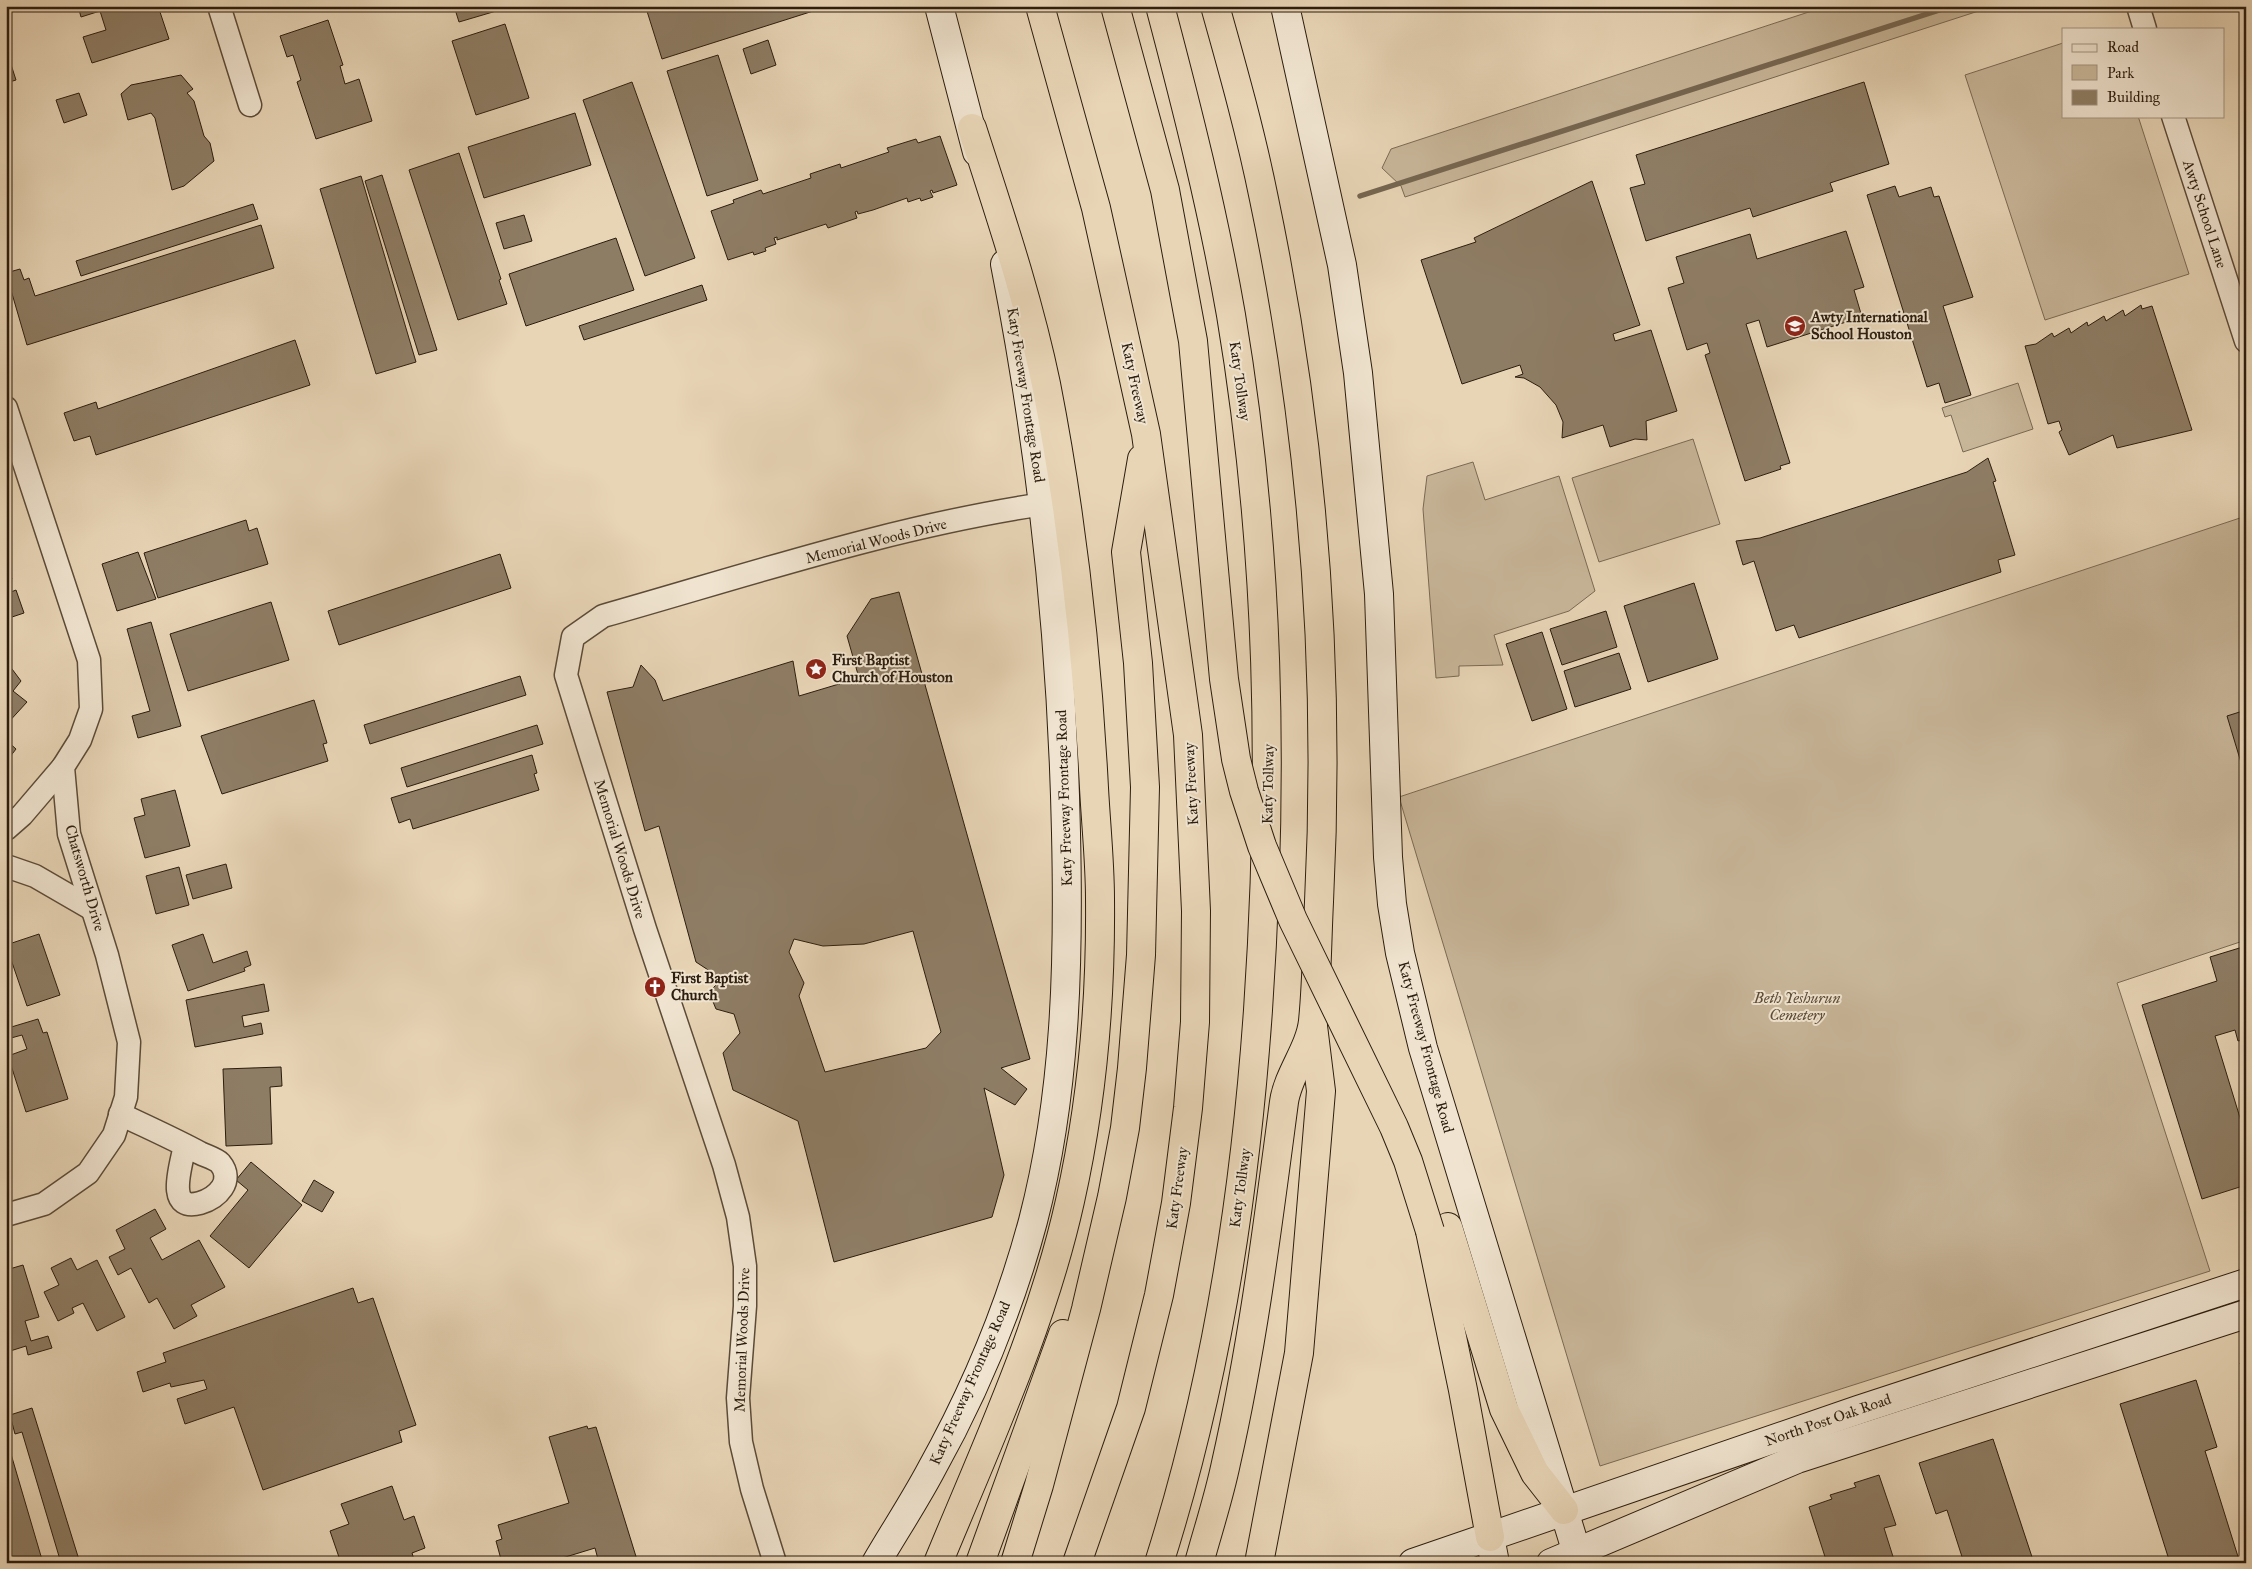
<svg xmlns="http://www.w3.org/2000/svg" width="2252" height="1569" font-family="'IM FELL Great Primer',serif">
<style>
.green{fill:#c8b699;stroke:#7a6a54}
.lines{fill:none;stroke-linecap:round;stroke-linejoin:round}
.stream{stroke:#766651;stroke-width:5.5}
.building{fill:#8e7d65;stroke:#2c1d0e;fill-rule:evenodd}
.minor-casing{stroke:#5b4b38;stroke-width:25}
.secondary-casing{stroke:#2c1d0e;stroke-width:30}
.motorway-casing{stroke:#2c1d0e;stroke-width:30}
.minor{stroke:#f0e4d0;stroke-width:22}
.secondary{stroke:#f0e4d0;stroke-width:28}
.motorway{stroke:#e8d5b6;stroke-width:28}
.motorway-bridge-casing{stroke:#2c1d0e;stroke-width:30;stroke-linecap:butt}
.motorway-bridge{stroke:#e8d5b6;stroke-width:28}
.labels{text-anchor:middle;stroke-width:4;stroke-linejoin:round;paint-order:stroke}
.street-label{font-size:15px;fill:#2c1d0e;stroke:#f0e4d0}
.poi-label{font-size:15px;font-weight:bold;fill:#2c1d0e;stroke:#f0e4d0;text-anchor:start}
.park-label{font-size:15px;font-style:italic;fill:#5b4b38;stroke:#f0e4d0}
</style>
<rect width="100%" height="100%" fill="#e8d5b6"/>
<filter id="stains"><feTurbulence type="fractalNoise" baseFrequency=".004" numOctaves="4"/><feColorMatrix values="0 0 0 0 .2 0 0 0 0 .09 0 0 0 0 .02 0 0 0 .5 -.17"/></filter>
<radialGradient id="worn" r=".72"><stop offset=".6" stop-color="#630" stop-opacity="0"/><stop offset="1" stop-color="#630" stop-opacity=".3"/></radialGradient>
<!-- green -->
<g class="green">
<path d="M1827,6H1994L1405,197L1401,186L1382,168L1391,149Z"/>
<path d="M2063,43V116H2138L2189,274L2045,320L1965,75Z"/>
<path d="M2018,383L2033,429L1963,452L1951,415L1945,417L1942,408Z"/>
<path d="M1693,439L1720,524L1599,562L1572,478Z"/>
<path d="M1473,462L1485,500L1559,476L1595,591L1569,611L1494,635L1503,665L1459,666V676L1436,678L1423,509L1427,476Z"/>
<path d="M2246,516V940L2117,983L2210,1271L1600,1466L1399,797Z"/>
</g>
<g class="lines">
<!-- stream -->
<path class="stream" d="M1360,196L1952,6"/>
</g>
<!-- building -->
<g class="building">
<path d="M78,6H158L169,39L92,63L83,37L106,30L100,11L81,17Z"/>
<path d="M454,6H521L504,11L503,9L459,22Z"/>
<path d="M651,6H829L662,59L646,8Z"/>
<path d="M328,20L343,65L340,66L345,84L359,79L372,121L316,139L297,82L301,80L293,55L287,57L280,36Z"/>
<path d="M505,24L529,98L476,115L452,41Z"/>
<path d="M768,40L776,65L751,74L743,49Z"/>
<path d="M6,49L16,80L6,83Z"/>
<path d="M718,55L758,180L707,196L667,71Z"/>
<path d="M181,75L193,89L187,93L194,101L204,136L210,143L214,161L184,186L172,190L155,118L151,113L128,120L121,94L131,85Z"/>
<path d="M632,82L695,258L645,276L583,100Z"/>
<path d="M1864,82L1889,164L1830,183L1833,191L1753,217L1750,208L1646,241L1630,188L1645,184L1636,155Z"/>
<path d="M79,93L87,115L64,123L56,100Z"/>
<path d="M575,113L591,165L484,198L468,147Z"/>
<path d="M940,136L957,185L933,193L932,190L930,191L933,197L921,201L920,198L908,202L907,198L873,210L858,214L857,211L855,212L857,218L828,228L826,224L777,240V237L774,238L776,244L765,248L766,251L754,255L753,252L728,260L711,211L734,203L733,200L761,190L763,194L811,178L810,174L840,164L841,168L889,152L887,148L916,139L918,143Z"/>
<path d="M459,153L501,279L499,280L507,304L458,320L409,170Z"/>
<path d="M382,175L437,350L419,355L365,181Z"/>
<path d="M361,176L416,362L376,374L320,189Z"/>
<path d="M1592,181L1640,325L1613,334L1615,341L1651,330L1677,411L1646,421L1647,440L1635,439L1610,447L1603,425L1562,438L1563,422L1556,405L1540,387L1524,378L1515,377L1523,374L1520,365L1462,384L1421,260L1476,242L1474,238Z"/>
<path d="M1895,186L1899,197L1931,187L1934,197L1939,196L1973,297L1943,306L1971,395L1945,403L1939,383L1927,387L1867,195Z"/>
<path d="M253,204L258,219L81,276L76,261Z"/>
<path d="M524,215L532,241L504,249L496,223Z"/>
<path d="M261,225L274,268L27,345L6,273L20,269L24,280L29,278L35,296Z"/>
<path d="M1846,231L1864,287L1854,290L1862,317L1767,347L1759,320L1746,324L1790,463L1780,466L1781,469L1745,481L1705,355L1710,353L1707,343L1687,350L1668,288L1684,283L1676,257L1750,234L1757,259Z"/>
<path d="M616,238L634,290L526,326L509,274Z"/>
<path d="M702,285L707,300L584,340L579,326Z"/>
<path d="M2141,305L2142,309L2152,306L2192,430L2117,448L2113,435L2069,455L2059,432L2062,430L2059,421L2048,424L2025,346L2036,344L2052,333L2054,337L2069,328L2071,333L2087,322L2088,326L2104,316L2106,321L2123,310L2125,316Z"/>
<path d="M295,340L310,385L96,455L90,436L74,441L64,413L96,402L98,409Z"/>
<path d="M1988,458L1996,481L1993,482L2015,555L1998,560L2001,572L1799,638L1794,625L1776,631L1754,561L1743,565L1736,541L1760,538L1967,472Z"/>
<path d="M246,520L249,531L257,528L268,564L158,598L144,553Z"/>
<path d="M138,552L156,599L117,611L102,564Z"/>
<path d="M500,554L511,588L339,645L328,611Z"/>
<path d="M6,560L12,579L6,581Z"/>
<path d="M1694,583L1718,659L1648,682L1624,606Z"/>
<path d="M16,590L24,613L6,619V594Z"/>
<path d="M899,592L1030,1059L1001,1068L1027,1089L1015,1105L984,1088L1004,1175L992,1217L834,1262L798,1121L733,1090L723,1053L740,1033L734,1014L716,1009L709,992L722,979L696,962L659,826L645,831L607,692L633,687L641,665L655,680L663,701L793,661L799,696L859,678L847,636L871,599ZM913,931L941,1032L926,1048L825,1072L799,996L804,983L789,952L794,939L823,946L864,944Z"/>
<path d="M271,602L289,660L188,691L170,634Z"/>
<path d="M1606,611L1617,647L1562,665L1550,629Z"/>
<path d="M151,622L181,726L138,738L132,716L150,711L127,629Z"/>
<path d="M1542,632L1567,709L1532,721L1506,644Z"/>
<path d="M1619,653L1631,689L1575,707L1564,671Z"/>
<path d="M6,661L21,681L13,691L27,702L6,725Z"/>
<path d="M520,676L526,695L370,744L364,725Z"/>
<path d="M314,700L327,743L323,744L328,761L222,794L201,736Z"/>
<path d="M2246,710V779L2227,716Z"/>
<path d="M537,725L543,744L407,787L401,768Z"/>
<path d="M6,740L16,749L6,762Z"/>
<path d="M532,755L537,773L534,774L539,790L413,829L410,819L399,823L391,798Z"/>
<path d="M175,790L190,846L145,858L134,818L145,815L141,799Z"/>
<path d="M226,864L232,888L193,899L186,875Z"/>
<path d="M179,867L189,905L156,914L146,876Z"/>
<path d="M39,934L60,995L27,1006L6,945Z"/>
<path d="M203,934L213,963L247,951L251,965L244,968L245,971L188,991L172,945Z"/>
<path d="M2246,946V1039L2238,1041L2235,1030L2215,1036L2241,1121L2246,1120V1185L2202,1199L2142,1005L2217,981L2210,957Z"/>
<path d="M264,984L269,1011L242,1016L244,1027L261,1023L263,1034L195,1047L186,1000Z"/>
<path d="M38,1019L43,1033L47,1032L68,1099L26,1112L8,1056L27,1049L22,1035L11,1038L8,1028Z"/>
<path d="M281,1067L282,1086L270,1087L272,1144L226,1146L223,1069Z"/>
<path d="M251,1162L302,1205L249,1268L210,1236L248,1190L236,1180Z"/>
<path d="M314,1180L334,1192L322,1212L302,1201Z"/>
<path d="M155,1209L166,1229L150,1238L162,1260L199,1240L225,1287L191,1305L197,1316L174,1329L157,1298L149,1303L131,1268L118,1275L109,1257L125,1249L116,1230Z"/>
<path d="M71,1258L77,1270L97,1260L125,1317L97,1331L83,1303L72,1308L74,1313L58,1321L44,1292L59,1285L51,1268Z"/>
<path d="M23,1265L39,1317L25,1321L31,1341L48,1336L52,1348L28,1355L26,1346L7,1352L6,1348V1270Z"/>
<path d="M353,1288L358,1303L373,1298L416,1425L399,1431L402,1442L263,1490L234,1407L185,1424L177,1399L207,1389L204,1380L171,1387L170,1383L143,1392L137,1372L166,1362L163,1353Z"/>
<path d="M2246,1361V1382L2240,1363Z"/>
<path d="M2196,1380L2217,1447L2205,1451L2240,1563H2170L2120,1404Z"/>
<path d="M32,1408L80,1563H61L22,1432L15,1434L10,1415Z"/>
<path d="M587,1426L588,1429L596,1427L638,1563H599L595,1548L546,1563H502L496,1541L502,1539L498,1525L569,1503L549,1437Z"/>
<path d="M6,1437L43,1563H6Z"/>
<path d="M1993,1439L2034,1563H1964L1947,1510L1936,1514L1919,1463Z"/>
<path d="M1879,1475L1896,1525L1884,1528L1895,1563H1827L1809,1507L1832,1499L1830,1495L1856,1487L1854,1483Z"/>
<path d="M392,1486L404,1520L414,1516L425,1548L412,1553L415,1563H341L330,1531L349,1524L341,1504Z"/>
</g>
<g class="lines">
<!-- minor casing -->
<g class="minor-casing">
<g id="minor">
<path d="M219,6L250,105"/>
<path d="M2138,6L2145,29"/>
<path d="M2173,116L2246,341"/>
<path d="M6,408L89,660L91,709L80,740L63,767L69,834L107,955L129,1042L126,1097L114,1135L88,1173L44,1204L6,1215"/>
<path d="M6,829L22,815L63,767"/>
<path d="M6,866L35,876L92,909"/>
<path d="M120,1114C147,1127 174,1139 200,1153C206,1156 216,1159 220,1163C235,1181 217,1198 200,1203C164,1213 182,1163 185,1145"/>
<path d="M775,1563L752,1489L741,1442L738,1398L745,1306V1266L738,1217L724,1165L645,929L566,675L573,637L603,616C748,575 894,526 1044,504"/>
</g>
</g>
<!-- secondary casing -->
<g class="secondary-casing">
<g id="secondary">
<path d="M939,6L977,152"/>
<path d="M1285,6L1342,265L1358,373L1379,594L1388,857L1392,904L1400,953L1423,1048L1580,1563"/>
<path d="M1490,1537L1495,1563"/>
<path d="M876,1563C894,1532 914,1502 931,1470C974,1393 1010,1307 1033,1221C1066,1094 1069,964 1066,833C1062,642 1042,452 1005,264"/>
<path d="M1413,1563L1858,1410L2246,1283"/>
<path d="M1551,1563L1797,1459L2246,1314"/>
</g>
</g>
<!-- motorway casing -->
<g class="motorway-casing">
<g id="motorway">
<path d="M1040,6L1096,208L1146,434L1188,735L1196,911L1195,1022L1188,1108L1176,1203L1159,1295L1131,1408L1077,1563"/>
<path d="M1448,1227L1504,1409L1535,1473L1564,1510"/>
<path d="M1430,1231L1463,1390L1490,1537"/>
<path d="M938,1563C987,1444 1042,1327 1070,1201C1092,1103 1101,1000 1100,899C1100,863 1096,825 1094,788C1087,653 1072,517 1046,384C1028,297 999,212 972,128"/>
<path d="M980,1563L1063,1334"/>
<path d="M1015,1563L1039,1485L1086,1309L1112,1197L1125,1128L1132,1068L1141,955L1145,787L1138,663L1126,552L1142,459"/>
<path d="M1159,1563C1216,1384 1245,1197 1258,1010C1274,775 1270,548 1231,315C1213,211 1187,108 1160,6"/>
<path d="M1199,1563C1208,1530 1219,1497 1226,1463C1253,1344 1268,1223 1284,1102C1288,1074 1310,1049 1313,1021C1317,981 1317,941 1319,902C1331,667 1312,429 1264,199C1251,134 1233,70 1215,6"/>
<path d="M1259,1563L1299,1353L1321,1091L1313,1026"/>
</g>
</g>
<!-- minor -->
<use href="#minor" class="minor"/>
<!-- secondary -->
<use href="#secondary" class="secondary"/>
<!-- motorway -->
<use href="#motorway" class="motorway"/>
<!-- motorway-bridge casing -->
<g class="motorway-bridge-casing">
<path id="motorway-bridge" d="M1115,6L1165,190L1193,341L1224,679L1236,759L1244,791L1262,846L1293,920L1394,1127L1408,1161L1430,1231"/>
</g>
<!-- motorway-bridge -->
<use href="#motorway-bridge" class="motorway-bridge"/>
</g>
<!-- icons -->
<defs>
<g id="school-disc" transform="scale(1.125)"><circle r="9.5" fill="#8f2418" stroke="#f0e4d0"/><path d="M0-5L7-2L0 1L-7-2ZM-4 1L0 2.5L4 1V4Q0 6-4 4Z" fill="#fff"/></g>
<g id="sight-disc" transform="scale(1.125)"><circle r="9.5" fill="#8f2418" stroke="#f0e4d0"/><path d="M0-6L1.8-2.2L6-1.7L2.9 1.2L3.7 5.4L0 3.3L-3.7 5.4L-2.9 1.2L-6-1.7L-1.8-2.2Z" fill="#fff"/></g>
<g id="church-disc" transform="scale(1.125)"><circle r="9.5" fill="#8f2418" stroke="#f0e4d0"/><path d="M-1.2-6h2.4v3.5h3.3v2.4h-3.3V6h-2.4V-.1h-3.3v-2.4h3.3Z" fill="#fff"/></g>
</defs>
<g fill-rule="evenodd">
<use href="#school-disc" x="1795" y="326"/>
<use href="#sight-disc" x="816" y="669"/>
<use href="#church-disc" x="655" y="987"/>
</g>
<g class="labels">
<!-- street labels -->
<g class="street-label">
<text transform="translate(2205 214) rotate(72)" y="5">Awty School Lane</text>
<text transform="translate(1240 381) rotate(82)" y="5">Katy Tollway</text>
<text transform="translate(1135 383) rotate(78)" y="5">Katy Freeway</text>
<text transform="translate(1026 395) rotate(81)" y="5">Katy Freeway Frontage Road</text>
<text transform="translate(876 541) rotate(-14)" y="5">Memorial Woods Drive</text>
<text transform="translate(1191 784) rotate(-93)" y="5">Katy Freeway</text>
<text transform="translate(1268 784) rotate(-89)" y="5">Katy Tollway</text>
<text transform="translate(1064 798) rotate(-92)" y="5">Katy Freeway Frontage Road</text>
<text transform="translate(620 849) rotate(73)" y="5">Memorial Woods Drive</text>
<text transform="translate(85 878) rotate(74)" y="5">Chatsworth Drive</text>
<text transform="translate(1426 1047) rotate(75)" y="5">Katy Freeway Frontage Road</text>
<text transform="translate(1177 1188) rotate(-82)" y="5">Katy Freeway</text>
<text transform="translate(1240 1188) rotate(-82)" y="5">Katy Tollway</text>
<text transform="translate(742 1340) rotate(-88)" y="5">Memorial Woods Drive</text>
<text transform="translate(970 1383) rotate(-66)" y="5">Katy Freeway Frontage Road</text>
<text transform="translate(1828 1420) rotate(-19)" y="5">North Post Oak Road</text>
</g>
<!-- poi labels -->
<g class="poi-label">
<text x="1811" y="322">Awty International<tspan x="1811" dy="17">School Houston</tspan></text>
<text x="832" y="665">First Baptist<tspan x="832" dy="17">Church of Houston</tspan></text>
<text x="671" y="983">First Baptist<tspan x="671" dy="17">Church</tspan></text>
</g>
<!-- park labels -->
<g class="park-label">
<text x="1797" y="1003">Beth Yeshurun<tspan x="1797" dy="17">Cemetery</tspan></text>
</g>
</g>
<!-- margin -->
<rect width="2252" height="1569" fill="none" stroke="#e8d5b6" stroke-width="25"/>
<rect x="8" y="8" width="2237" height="1554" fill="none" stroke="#2c1d0e" stroke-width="2.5"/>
<rect x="12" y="12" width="2227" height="1544" fill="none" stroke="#2c1d0e"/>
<!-- legend -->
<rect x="2062" y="28" width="162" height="90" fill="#f0e4d0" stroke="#a29482"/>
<rect x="2072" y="44" width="25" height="8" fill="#f0e4d0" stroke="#a29482"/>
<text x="2107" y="52" font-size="15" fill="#2c1d0e">Road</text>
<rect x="2072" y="65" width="25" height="15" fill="#c8b699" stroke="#a29482"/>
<text x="2107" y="78" font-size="15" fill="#2c1d0e">Park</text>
<rect x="2072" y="90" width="25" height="15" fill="#8e7d65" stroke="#a29482"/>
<text x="2107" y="102" font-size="15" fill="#2c1d0e">Building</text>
<rect width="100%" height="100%" filter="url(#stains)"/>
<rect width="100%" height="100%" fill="url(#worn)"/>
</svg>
